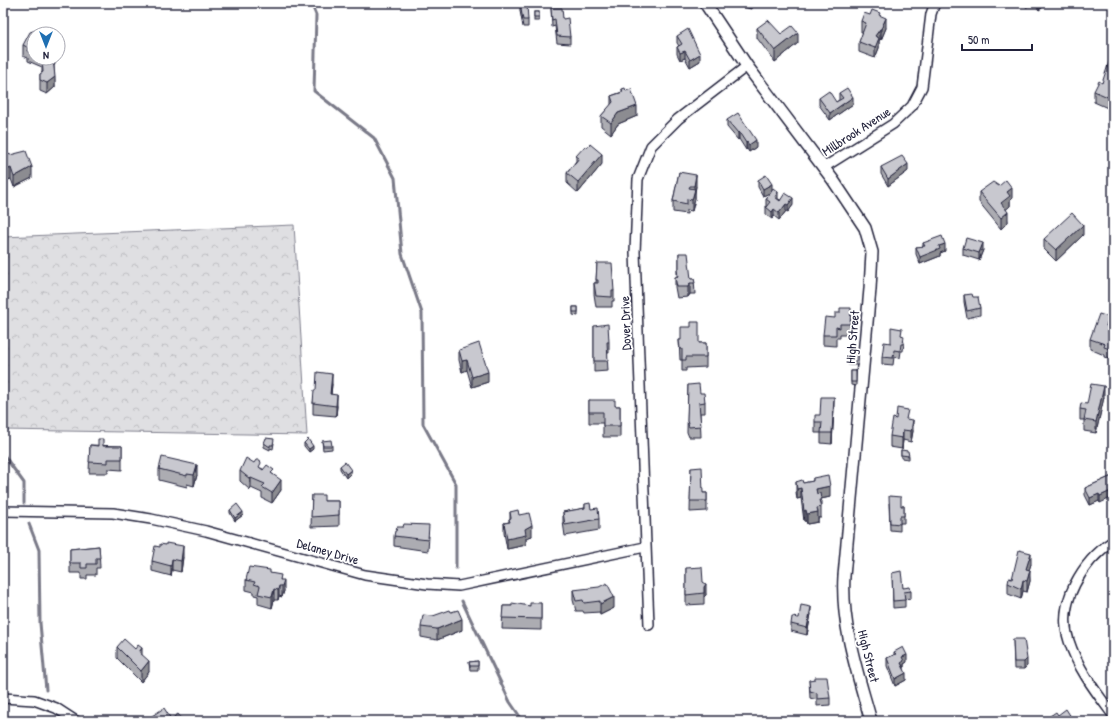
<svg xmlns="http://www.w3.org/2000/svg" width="1116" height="724" font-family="'Patrick Hand',sans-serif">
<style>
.forest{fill:url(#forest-crowns);stroke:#80808e}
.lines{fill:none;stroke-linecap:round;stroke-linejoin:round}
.stream{stroke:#7a7a88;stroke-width:3}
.minor-casing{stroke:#22223b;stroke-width:12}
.tertiary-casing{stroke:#22223b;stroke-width:14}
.minor{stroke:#fff;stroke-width:9}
.tertiary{stroke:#fff;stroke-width:11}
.wall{fill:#acacb2;stroke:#22223b}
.shaded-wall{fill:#8c8c91;stroke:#22223b}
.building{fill:#c8c8cf;stroke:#22223b}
.labels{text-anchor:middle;stroke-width:3.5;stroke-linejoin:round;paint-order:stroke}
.street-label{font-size:13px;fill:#22223b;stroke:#fff}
</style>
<defs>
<pattern id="forest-crowns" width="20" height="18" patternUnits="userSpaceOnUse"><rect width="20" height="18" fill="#dfdfe2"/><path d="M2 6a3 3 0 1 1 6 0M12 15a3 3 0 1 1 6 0" fill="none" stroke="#bfbfc3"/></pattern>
</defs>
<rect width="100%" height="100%" fill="#fff"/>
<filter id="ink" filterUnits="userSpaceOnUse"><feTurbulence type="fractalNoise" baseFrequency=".025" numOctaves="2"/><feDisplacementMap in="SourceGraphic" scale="8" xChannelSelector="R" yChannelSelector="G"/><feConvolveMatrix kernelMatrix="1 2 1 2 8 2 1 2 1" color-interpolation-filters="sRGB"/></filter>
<g filter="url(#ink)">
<!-- forest -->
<path class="forest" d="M294,225L307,435L3,430V237Z"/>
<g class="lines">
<!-- stream -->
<g class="stream">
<path d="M311,3L316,15L314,91L374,138L395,178L402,254L422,313L423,424L456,484V568"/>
<path d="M3,454L24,483V503"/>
<path d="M29,524L39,550L40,623L46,690"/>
<path d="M462,601L510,702L523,721"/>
</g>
<!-- minor casing -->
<g class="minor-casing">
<g id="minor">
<path d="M823,168L893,124L912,106L922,87L931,14L935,3"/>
<path d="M3,511L113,513L151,519L206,531L365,575L427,584L459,586L645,547"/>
<path d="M1113,541C1083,561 1056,603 1069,641C1078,669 1096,692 1113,715"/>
<path d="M649,625L635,252L638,179L651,146L678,119L747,66"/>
<path d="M3,698L34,700L56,708L76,721"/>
</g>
</g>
<!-- tertiary casing -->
<g class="tertiary-casing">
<path id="tertiary" d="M705,3L747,66L833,180L865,228L872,252L870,289L844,576C841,626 858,674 871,721"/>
</g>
<!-- minor -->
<use href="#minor" class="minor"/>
<!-- tertiary -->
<use href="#tertiary" class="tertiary"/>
</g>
<!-- wall -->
<g class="wall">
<path d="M740,3H752L751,9L740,6Z"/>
<path d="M1025,3H1045L1043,4V7L1039,10L1035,5L1026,7Z"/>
<path d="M520,4L528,20V27H523L520,11Z"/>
<path d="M551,8L563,19L570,37V44L557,43L555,26L552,27Z"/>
<rect x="534" y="12" width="5" height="9"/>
<path d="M870,15L880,16L886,28L881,40L880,39L879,41V48L875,58L859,52V42L863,32H861V21Z"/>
<path d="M757,28L781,34L798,43L775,62L757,38Z"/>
<path d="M34,34V58H55V64L54,66L55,87L47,94L40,91V74L42,72V67L28,61V58L23,56V45Z"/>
<path d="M677,36L700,61L690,67L685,58L680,60L677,54V47L679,46L677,43Z"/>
<path d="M1113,63L1110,109L1094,102V91L1102,83Z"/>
<path d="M622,89L637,116L618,124L611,134L601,126V116L611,105V96L622,92Z"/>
<path d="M839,93L853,104L830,120L819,105V98L836,102L839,100Z"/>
<path d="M727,120L756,147L749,152L747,149L746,150L739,139L738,140L727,127Z"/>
<path d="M10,155L32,178L14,187L11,179L4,181L3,180V156Z"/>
<path d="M576,156L602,164L578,193L567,183V173L576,161Z"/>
<path d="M881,167L908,171L888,186L881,174Z"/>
<path d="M679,172L696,186L695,193V199L692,211L687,210V214L673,212V201Z"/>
<path d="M758,180L772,191L778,199L793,205L788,212L786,211L779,220L774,216L772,219L766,215V199L771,192L763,196L758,187Z"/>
<path d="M979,192L1012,198L1010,200V206L1006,209L1008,222L1001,229L979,202Z"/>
<path d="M1083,235L1056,261L1044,249V239Z"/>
<path d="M923,243L945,251L940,253V256L920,264L916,254V247H923Z"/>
<path d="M963,248L983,250L979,260L963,255Z"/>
<path d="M679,253L691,279H694L695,294H690L688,297L677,298L675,287V277H677V269H679Z"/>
<path d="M597,263L614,291V301H612V307H596L594,294V283H596Z"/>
<path d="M964,295L973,297L980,308V315L967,318L964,302Z"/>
<path d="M573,307H578V316L573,315Z"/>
<path d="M835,318L851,319L850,335H840V338H836V346L823,345V335Z"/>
<path d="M1113,324V360L1104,357V355L1090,349V339L1109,327H1112Z"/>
<path d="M594,326L609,342V353H607L608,371L594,372Z"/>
<path d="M902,335L904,343L903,351H901L900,358L894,357L893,365L882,364V357L891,343Z"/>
<path d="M679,340L699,343H706V367L686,368V371H682V360H680Z"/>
<path d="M459,350L488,382L472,387L467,370L462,372L459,360Z"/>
<rect x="849" y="353" width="9" height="12"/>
<path d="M851,371H856V386L851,385Z"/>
<path d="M332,384L331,395L337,406L336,416L313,414V403L316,390Z"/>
<path d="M688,385L700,393L705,402V413H700L701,437H689L687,432Z"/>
<path d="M1104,397L1096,433L1084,431V420H1080V409L1087,404Z"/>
<path d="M589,400L615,406H620V437H603V423H589Z"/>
<path d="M834,408L832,444L821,443V433H815V422L820,415Z"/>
<path d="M908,419L913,431L911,442L903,440L902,449L890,447V436Z"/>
<path d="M322,441L332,446V449L323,450Z"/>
<path d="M264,443H274L273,449L270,448V450L264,447Z"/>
<path d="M304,443L313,449L309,452L304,446Z"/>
<path d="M90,445L122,446V470L108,469V473H89Z"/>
<path d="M901,450L909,456V459L901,458Z"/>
<path d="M340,466L351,473L346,478L340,469Z"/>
<path d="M261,468L274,475L281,490L272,503L262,498V493L251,488L250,490L240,481V471Z"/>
<path d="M691,468L703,493H707V511L690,512Z"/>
<path d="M159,469L197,475L194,486L187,484V487L159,480Z"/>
<path d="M1112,476L1100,503L1099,501L1090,505L1085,495V488Z"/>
<path d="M813,478L830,497L821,499V518H818V522L807,524L806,521H804L801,498L797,499L796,492V482L803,483L813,481Z"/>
<path d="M312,495L324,501H339V526L311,527Z"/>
<path d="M889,503L901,506H904V523H900V531L890,530Z"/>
<path d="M585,504L591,509L599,519V530L565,536L563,522V512L585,508Z"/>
<path d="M230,510L243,515L235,521L230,513Z"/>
<path d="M510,512L519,515L532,536L526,538V545L507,549L504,533V523L509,522V519H510Z"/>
<path d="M394,536H429L428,551L394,546Z"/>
<path d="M99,546L100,568H96V575H87V579H81V573H70V549Z"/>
<path d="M183,557L181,572L172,570L171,576L152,571V561Z"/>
<path d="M1031,564L1029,570L1030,581L1027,592L1023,591L1021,599L1008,594V583L1012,579Z"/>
<path d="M686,568L703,582L706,595L704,597V604L686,605Z"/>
<path d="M270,573L281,580L284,591L282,597L279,596L278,600H274L272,608L258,604V596L254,595V592L246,590V580Z"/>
<path d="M892,573L903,588L911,591V598L905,599V607L893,608Z"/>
<path d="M573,590L614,608L600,615V612L584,613L583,611H576L573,600Z"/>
<path d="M541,603V630L502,629L503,606H530Z"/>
<path d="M811,614L807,635L791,631V624L799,618Z"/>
<path d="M433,616L462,630L437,640L421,637V627Z"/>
<path d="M1013,639L1027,666L1024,669H1014Z"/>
<path d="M117,647L142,655L149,672L141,682L117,658Z"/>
<path d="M894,652L907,662L904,664V668L906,680L895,686L887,666V658L894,655Z"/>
<path d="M478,661V670H470L469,662Z"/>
<path d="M809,680L830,698V705L817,706V700L810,698Z"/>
<path d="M1058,715L1073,721H1050V716Z"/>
<path d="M152,716L171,719L182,721H152Z"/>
</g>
<!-- shaded-wall -->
<g class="shaded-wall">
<path d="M1026,3H1035V5L1026,7Z"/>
<path d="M1039,3H1045L1043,4V7L1039,10Z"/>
<path d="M886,18V28L881,40V29Z"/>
<path d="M880,29V39L879,41V48L875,58V36Z"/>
<path d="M798,33V43L775,62V51Z"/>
<path d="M685,51V58L680,60V53Z"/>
<path d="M700,54V61L690,67V60Z"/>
<path d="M52,58H55V64L52,67Z"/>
<path d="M55,77V87L47,94V83Z"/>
<path d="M1113,92V102L1110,109V98Z"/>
<path d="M853,97V104L830,120V113Z"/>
<path d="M637,106V116L618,124L611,134V123L618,113Z"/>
<path d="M739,132V139L738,140V133Z"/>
<path d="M756,140V147L749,152V145Z"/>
<path d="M747,142V149L746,150V143Z"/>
<path d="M602,154V164L578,193V182Z"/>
<path d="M908,164V171L888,186V179Z"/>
<path d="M32,167V178L14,187V177Z"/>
<path d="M11,168V179L4,181V171Z"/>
<path d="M696,175V186L695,193V199L692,211V200L694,193V186Z"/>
<path d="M772,184V192L763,196V189Z"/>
<path d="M1012,188V198L1010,200V206L1001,214V203L1007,192Z"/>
<path d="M778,192V199L775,204V197Z"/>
<path d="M793,198V205L788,212V205Z"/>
<path d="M786,204V211L779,220V213Z"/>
<path d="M774,209V216L772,219V212Z"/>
<path d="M1008,212V222L1001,229V218Z"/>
<path d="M1083,225V235L1056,261V250Z"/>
<path d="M983,243V250L979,260V253Z"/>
<path d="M945,244V251L940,253V256L920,264V257L939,246Z"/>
<path d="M690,283V294L688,297V287Z"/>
<path d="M1109,317V328L1106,326Z"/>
<path d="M467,360V370L462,372V361Z"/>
<path d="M488,372V382L472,387V377Z"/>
<path d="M332,374V384L330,405V394Z"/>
<path d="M1104,386V397L1096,433V422Z"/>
<path d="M337,395V406L336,416V406Z"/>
<path d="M834,397V408L832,444V433Z"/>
<path d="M913,420V431L911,442V431Z"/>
<path d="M903,430V440L902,449V438Z"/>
<path d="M313,446V449L309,452V449Z"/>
<path d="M197,465V475L194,486V475Z"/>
<path d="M351,470V473L346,478V474Z"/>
<path d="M251,478V488L250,490V479Z"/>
<path d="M281,480V490L272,503V493Z"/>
<path d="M830,486V497L816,500V489Z"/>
<path d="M801,488V498L797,499V489Z"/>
<path d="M1113,490V497L1100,503V496Z"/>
<path d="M1099,494V501L1090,505V498Z"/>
<path d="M806,510V521H804V511Z"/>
<path d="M243,512V515L235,521V518Z"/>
<path d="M818,512V522L807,524V514Z"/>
<path d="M532,525V536L526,538V545L507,549V539Z"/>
<path d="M183,546V557L181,572V561Z"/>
<path d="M1031,553V564L1026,580V569Z"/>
<path d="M172,559V570L171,576V566Z"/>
<path d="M1030,570V581L1027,592V581Z"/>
<path d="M284,580V591L282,597V586Z"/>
<path d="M1023,580V591L1021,599V589Z"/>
<path d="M706,584V595L704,597V587Z"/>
<path d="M279,586V596L278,600V590Z"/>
<path d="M274,589V600L272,608V597Z"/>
<path d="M614,597V608L600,615V604Z"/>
<path d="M811,607V614L807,635V628Z"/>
<path d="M462,619V630L437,640V629Z"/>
<path d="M142,648V659L139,652Z"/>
<path d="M907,655V662L904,664V668L901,663L902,657Z"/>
<path d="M1027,659V666L1024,669V662Z"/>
<path d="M149,661V672L141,682V671Z"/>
<path d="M906,673V680L895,686V679Z"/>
</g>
<!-- building -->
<g class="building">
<path d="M520,4H527L528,20H523Z"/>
<path d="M551,8H562L563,19L568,18L570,37L557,36L555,19L552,20Z"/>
<path d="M872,10L880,13L879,15L886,18L881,29H880L875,36L879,38L875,48L859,42L866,23L861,21L864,13L870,15Z"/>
<rect x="534" y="12" width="5" height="5"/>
<path d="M768,20L781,34L792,26L798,33L775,51L757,28Z"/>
<path d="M688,29L700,54L690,60L685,51L680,53L677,47L682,44L677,36Z"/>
<path d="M36,30L37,34H34V53L28,51L29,48L23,45L30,32Z"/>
<path d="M42,58H53L55,77L47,83L40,80V74L43,72Z"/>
<path d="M1109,62L1113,63V92L1110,98L1094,91L1099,81L1102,83Z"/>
<path d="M625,88L626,91L631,89L637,106L618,113L611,123L601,116L613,102L611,96L623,92L622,89Z"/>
<path d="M847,88L853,97L830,113L819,98L829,91L836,102L843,98L839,93Z"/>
<path d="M738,113L756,140L749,145L747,142L746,143L739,132L738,133L727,120Z"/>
<path d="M590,144L602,154L578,182L567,173L579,158L576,156L585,146L587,148Z"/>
<path d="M26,151L32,167L14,177L11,168L4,171L3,169V156L9,154L10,155Z"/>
<path d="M902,156L908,164L888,179L881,167Z"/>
<path d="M679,172L696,175L694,186H690L689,188L695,189L692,200L687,199V204L673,201Z"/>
<path d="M766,175L772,184L763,189L758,180Z"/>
<path d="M1006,180L1012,188L1007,192L1010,196L1001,203L1008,212L1001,218L979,192L993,182L999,186Z"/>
<path d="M773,188L778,192L775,197L780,201L785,193L793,198L788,205L786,204L779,213L774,209L772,212L766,207L770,202L766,199Z"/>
<path d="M1072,213L1083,225L1056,250L1044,239Z"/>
<path d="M942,236L945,244L939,246L940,249L920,257L916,247L925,246L923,243Z"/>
<path d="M966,238L983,243L979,253L963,248Z"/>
<path d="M679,253H688L691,279H694L695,283H690L688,287H677L675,277H678L677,269H679Z"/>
<path d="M597,263H612L614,291H612V297L596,296L594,283H598V280H596Z"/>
<path d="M972,294L973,297H978L980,308L967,311L964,295Z"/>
<rect x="573" y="307" width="5" height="5"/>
<path d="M840,308H851L850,324H840V328L836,327V335H823L825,317L835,318V313H840Z"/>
<path d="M1099,314L1109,317L1106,326L1112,327L1113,324V350L1104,347L1105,344L1090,339Z"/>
<path d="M691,322H699V343H706V357H686V360H682V349H680L679,340H681V327H691Z"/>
<path d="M608,324L609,342H607L608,361H594V326Z"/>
<path d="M891,327L902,329L901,335L904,336L903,344H901L900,351L894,350L893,358L882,357L884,342L891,343Z"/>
<path d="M479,343L488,372L472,377L467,360L462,361L459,350Z"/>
<rect x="849" y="353" width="9" height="8"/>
<rect x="851" y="371" width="5" height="11"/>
<path d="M317,372L332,374L330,394L337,395L336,406L313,403L314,390H316Z"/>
<path d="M699,384L700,393H704L705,402L699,403L701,426L689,427L687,421L688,385Z"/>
<path d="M1091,384L1104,386L1096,422L1084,420L1086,410L1080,409L1081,403L1087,404Z"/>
<path d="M821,397H834L832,433H821L822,422H815V415H820Z"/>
<path d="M589,400H615V406H620V426H603V412H589Z"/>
<path d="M897,408L908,410L906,419L913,420L911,431L903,430L902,438L890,436L893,418L896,419Z"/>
<path d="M266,438L274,439L273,445H270V447L264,443Z"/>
<path d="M98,439H103V446H122V459H108V463L89,462L90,445L98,446Z"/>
<path d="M308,439L313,446L309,449L304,443Z"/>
<path d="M331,440L332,446H323L322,441Z"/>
<path d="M901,450L908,451L909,456L901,455Z"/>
<path d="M162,457L197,465L194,475L187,474V476L159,469Z"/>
<path d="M246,458L254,463L256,460H260L261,463L259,467L263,470L267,465L274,470L271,473L281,480L272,493L262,487L265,484L251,478L250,479L240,471Z"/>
<path d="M345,462L351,470L346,474L340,466Z"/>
<path d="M702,467L703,493H707V501H690L691,468Z"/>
<path d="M828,475L830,486L816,489L817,494L820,493L821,500H819L821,507L817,508L818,512L807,514L806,510L804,511L801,488L797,489L796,482L802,480L803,483L813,481V478Z"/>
<path d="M1112,476L1113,478V490L1100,496L1099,494L1090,498L1085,488Z"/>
<path d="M312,495H324V501H339V515L311,517Z"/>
<path d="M889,496L901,497V506H904V516H900V524L890,523Z"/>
<path d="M590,503L591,509L598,508L599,519L565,525L563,512L585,508V504Z"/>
<path d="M237,504L243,512L235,518L230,510Z"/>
<path d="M518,510L519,515L529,513L532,525L525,529L526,535L507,539L504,523L510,522L509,519L511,518L510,512Z"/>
<path d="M404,524L429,525L428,540L394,536L395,531H396L397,527H403Z"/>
<path d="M166,543L183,546L181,561L172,559L171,566L152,561L155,546L160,547V544L166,545Z"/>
<path d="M99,546L100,558H96V564H87V568H81V563H70V549Z"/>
<path d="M1019,550L1031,553L1026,569L1030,570L1027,581L1023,580L1021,589L1008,583L1009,578L1012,579Z"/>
<path d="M249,567L270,570V573L281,575L280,580H284L282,586H279L278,590L274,589L272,597L258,594L260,586L254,584L255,582L246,580Z"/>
<path d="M702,567L703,582L706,584L704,587V593L686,595V568Z"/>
<path d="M901,571L903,588L910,587L911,591L904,592L905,600L893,601L892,573Z"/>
<path d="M607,583L614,597L600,604V601L584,603L583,600L576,601L573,590L599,587Z"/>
<path d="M512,603L530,606V603H541V619L502,618L503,606H512Z"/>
<path d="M801,605L811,607L807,628L791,624L792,617L799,618Z"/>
<path d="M450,610L451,612L458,610L462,619L437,629L421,627L423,615L433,616Z"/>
<path d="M124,639L135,649L138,645L142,648L139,652L149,661L141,671L117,647Z"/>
<path d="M1013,639H1024L1027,659L1024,662H1014Z"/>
<path d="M903,647L907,655L902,657L904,661L901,663L906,673L895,679L887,658L896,654L894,652Z"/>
<path d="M478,661V666H470L469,662Z"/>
<path d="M815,677H827L830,698L817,699V693L810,691L809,680L815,679Z"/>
<path d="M164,708L171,719L178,714L182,719L179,721H155L152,716Z"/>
<path d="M1066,709L1073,720L1072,721H1054L1050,716L1056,712L1058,715Z"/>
</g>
</g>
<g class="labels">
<!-- street labels -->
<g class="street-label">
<text transform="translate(856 131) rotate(-33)" y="5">Millbrook Avenue</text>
<text transform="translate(625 323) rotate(-92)" y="5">Dover Drive</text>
<text transform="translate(852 337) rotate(-85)" y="5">High Street</text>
<text transform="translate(328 551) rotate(16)" y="5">Delaney Drive</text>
<text transform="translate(869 656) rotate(76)" y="5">High Street</text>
</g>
</g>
<!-- margin -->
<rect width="1116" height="724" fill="none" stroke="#fff" stroke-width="16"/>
<rect x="8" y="8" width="1100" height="708" fill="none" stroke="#22223b" stroke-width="1.5" filter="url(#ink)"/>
<!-- north arrow -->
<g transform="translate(46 46) rotate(180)"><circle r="19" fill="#ffffff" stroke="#a7a7b1"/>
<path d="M0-3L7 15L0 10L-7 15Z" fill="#1f6fb2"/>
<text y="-6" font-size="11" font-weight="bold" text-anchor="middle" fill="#22223b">N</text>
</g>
<!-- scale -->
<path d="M962 44v6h70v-6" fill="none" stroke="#22223b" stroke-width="2"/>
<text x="968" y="44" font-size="12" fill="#22223b" stroke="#ffffff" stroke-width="3" paint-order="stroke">50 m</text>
</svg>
